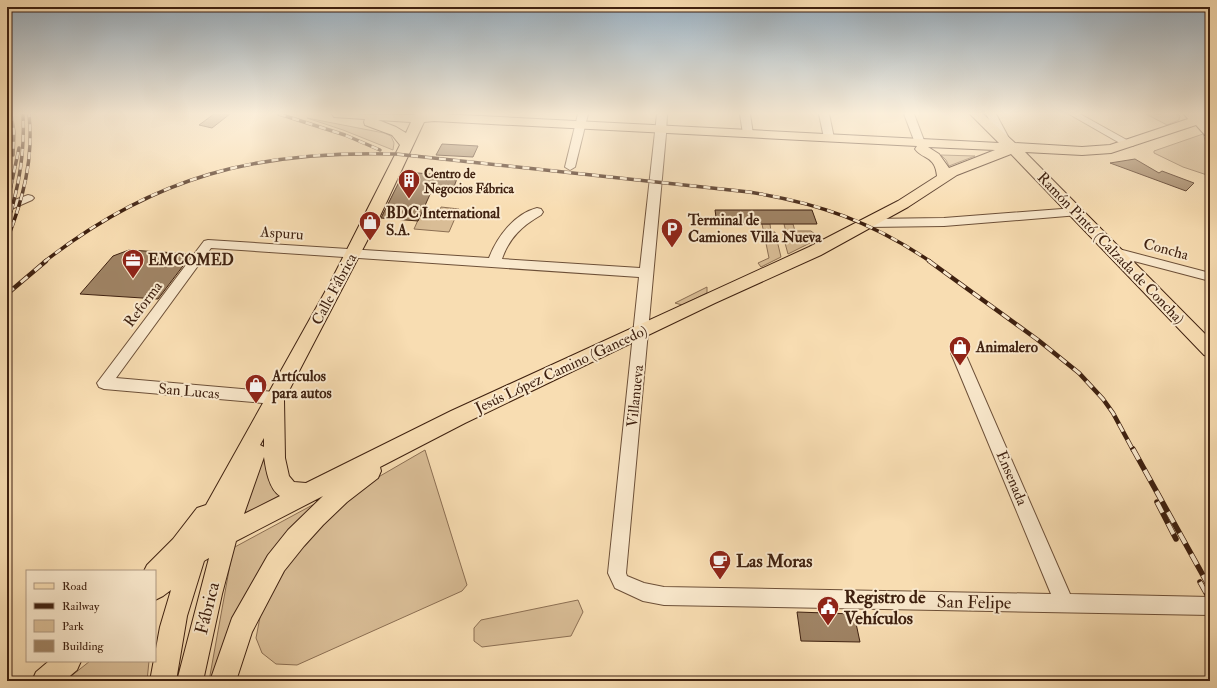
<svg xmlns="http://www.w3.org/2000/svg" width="1217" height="688" font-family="'IM FELL Double Pica',serif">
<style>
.green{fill:#d9bd96;stroke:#8c6f53}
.building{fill:#9f8364;stroke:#3f2110}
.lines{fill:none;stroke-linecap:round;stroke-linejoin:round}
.minor-casing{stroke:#6d5038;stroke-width:2}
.major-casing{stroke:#3f2110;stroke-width:2}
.minor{fill:#fae9cd;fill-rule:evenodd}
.major{fill:#f8ddb2;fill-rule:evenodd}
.rail-far2-casing{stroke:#3f2110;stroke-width:3.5}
.rail-far1-casing{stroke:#3f2110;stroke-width:4.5}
.rail-casing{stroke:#3f2110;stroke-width:5.5}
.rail-far2{stroke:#fae9cd;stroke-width:2.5;stroke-dasharray:7;stroke-linecap:butt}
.rail-far1{stroke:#fae9cd;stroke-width:3;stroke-dasharray:9;stroke-linecap:butt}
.rail{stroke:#fae9cd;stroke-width:4;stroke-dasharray:12;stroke-linecap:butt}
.labels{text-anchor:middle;stroke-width:4;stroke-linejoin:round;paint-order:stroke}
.far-poi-label{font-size:13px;font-weight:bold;fill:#3f2110;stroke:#fae9cd;text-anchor:start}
.poi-label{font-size:15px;font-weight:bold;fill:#3f2110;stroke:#fae9cd;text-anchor:start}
.street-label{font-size:15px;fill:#3f2110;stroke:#fae9cd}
.near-poi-label{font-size:18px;font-weight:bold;fill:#3f2110;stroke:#fae9cd;text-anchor:start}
.near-street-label{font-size:18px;fill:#3f2110;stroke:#fae9cd}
</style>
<rect width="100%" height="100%" fill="#f8ddb2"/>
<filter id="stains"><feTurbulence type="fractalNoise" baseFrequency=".005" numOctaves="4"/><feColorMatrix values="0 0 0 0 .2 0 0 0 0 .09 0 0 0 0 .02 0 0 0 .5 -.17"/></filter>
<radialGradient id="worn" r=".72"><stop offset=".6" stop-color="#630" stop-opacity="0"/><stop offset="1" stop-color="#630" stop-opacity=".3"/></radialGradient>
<!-- green -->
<g class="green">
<path d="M1146,114H1178L1180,116L1179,120L1167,125Z"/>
<path d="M307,118L384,133L391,136L394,143L393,150L343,130Z"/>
<path d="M1203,134L1210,154V176L1183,167L1154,153V151Z"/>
<path d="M941,155L975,156L949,166L946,160Z"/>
<path d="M441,207L459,209L449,232L414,229L423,209L440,210Z"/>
<path d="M762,224H770L771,232H775L781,257L761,267L758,263L769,258Z"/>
<path d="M784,224H793L795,231H811L820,238L788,254L782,232H786Z"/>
<path d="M707,287V293L682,305L675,303Z"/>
<path d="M268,446L289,496L241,518Z"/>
<path d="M425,450L467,585L462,591L297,665L276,664L262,653L256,638L261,612L289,561L317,526L368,483Z"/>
<path d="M331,495L285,542L216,681H209L233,548Z"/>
<path d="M578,600L583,612L571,636L482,647L474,641V628L481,620Z"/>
<path d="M90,661H149L147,681H65Z"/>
</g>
<!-- building -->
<g class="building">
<path d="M214,114H230L212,128L199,125Z"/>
<path d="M442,144L478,146L473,157L436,155Z"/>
<path d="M1135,159L1159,173L1162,171L1194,183L1186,191L1110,163Z"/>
<path d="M404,172L444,175L458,176L452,192L432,190L418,221L381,218Z"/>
<path d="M715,210H812L817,224H717Z"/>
<path d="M129,250L192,254L158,299L80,294L113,256Z"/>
<path d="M797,612L854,614L860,642L801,641Z"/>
</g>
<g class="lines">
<!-- minor casing -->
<g class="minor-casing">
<g id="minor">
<path d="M578,114H588L575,167L570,170L565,167Z"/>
<path d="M657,114H667L666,134L627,562L626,573L627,576L644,583L664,587L1051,594L951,353L953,349L958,348L963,349L965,353L1070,594L1210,597V615L664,605L643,601L615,588L608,573L639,277L211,248L116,378L275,392L280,394L282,398L280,402L275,404L104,389L99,387L97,383L204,241L208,240L489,258C497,237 514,214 537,208L541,209L543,212L541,215C522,226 509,238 502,259L640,268Z"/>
<path d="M740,114H750L753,134L752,136L748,137L743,134Z"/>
<path d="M819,114H829L834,138L833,140L829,141L824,138Z"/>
<path d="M904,114H914L925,143L924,145L920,146L915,143Z"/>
<path d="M986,114H996L1011,142L1010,144H1002Z"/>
<path d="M1069,114H1080L1134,144L1133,146H1125Z"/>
<path d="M28,195L32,196L34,198L32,200L7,211V203Z"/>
<path d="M1075,208L1079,209L1081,212L1079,215L944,226L869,227L865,226L863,223L865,220L869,219L944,218Z"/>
<path d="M1115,248L1210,273V281L1111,255L1109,252L1111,249Z"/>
</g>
</g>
<!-- major casing -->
<g class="major-casing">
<g id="major">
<path d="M332,114L414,115L415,114H441L999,143L970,114H983L1015,143L1082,147L1110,145L1188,119L1184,114H1210V119L1206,121L1210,124V136L1205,135L1196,125L1111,153L1082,155L1025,152L1210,339V357L1204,355L1011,154L957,175L908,207L821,255L715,303L465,423L380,467L381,471L378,478L347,502L323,525L304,546L284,571L252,632L236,681H210L232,618L268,555L288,530L323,496L236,541L222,594L203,681H177L209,558L204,561L187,616L176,681H150L160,627L171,590L163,596L155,600V571H144L147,565L173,539L197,508L206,505L330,283L400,145L392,135L365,125L364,122L365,119L334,117ZM378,120L411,122L406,133L396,127ZM434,121L917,146L915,149C923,160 935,155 937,176L898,201L809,247L451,411L306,483L294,482L289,476L285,458L284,400L380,216L424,122ZM928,147L995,150L949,168L939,154ZM264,438V447L260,445ZM264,457C266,470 269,489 280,496L244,514Z"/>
<path d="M49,661H81L77,670L64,681H32L36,672Z"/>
</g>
</g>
<!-- minor -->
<use href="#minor" class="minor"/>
<!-- major -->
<use href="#major" class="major"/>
<!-- rail-far2 casing -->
<g class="rail-far2-casing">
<g id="rail-far2">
<path d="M11,114L14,132L13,155"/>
<path d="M279,114L345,135L380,150"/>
<path d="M8,200L19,148"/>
<path d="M7,224C19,188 25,152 23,114"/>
<path d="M7,240C23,199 34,158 29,114"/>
<path d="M44,262C154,176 258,150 396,154L749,192C819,203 872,222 931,262"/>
</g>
</g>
<!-- rail-far1 casing -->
<g class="rail-far1-casing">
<g id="rail-far1">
<path d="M929,261L1038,340L1079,373L1103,399L1113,413L1133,450"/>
<path d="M7,294L46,261"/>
</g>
</g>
<!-- rail casing -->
<g class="rail-casing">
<g id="rail">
<path d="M1133,449L1210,588"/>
<path d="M1157,502L1176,539"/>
<path d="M1200,582L1210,600"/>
</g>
</g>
<!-- rail-far2 -->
<use href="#rail-far2" class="rail-far2"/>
<!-- rail-far1 -->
<use href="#rail-far1" class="rail-far1"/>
<!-- rail -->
<use href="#rail" class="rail"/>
</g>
<!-- sky -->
<linearGradient id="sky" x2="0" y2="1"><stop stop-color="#95abbc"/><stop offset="0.54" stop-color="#fcf0dc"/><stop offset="1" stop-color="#fcf0dc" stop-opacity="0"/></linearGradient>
<rect width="1217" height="210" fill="url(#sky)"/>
<!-- icons -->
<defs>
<g id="building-pin" transform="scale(1.15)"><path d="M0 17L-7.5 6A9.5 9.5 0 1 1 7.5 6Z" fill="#8f2418" stroke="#fae9cd"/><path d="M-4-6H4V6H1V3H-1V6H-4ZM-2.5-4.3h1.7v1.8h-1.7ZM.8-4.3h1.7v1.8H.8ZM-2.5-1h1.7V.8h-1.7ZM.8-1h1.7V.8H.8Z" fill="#fff"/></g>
<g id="shop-pin" transform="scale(1.15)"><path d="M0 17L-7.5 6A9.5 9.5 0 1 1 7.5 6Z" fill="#8f2418" stroke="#fae9cd"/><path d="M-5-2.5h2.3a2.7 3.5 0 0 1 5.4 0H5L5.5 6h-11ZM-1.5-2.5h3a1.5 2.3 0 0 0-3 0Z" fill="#fff"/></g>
<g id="parking-pin" transform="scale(1.15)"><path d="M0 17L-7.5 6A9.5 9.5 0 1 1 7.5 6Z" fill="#8f2418" stroke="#fae9cd"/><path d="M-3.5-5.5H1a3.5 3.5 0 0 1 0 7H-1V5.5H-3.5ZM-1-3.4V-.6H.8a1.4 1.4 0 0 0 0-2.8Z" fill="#fff"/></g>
<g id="office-pin" transform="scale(1.15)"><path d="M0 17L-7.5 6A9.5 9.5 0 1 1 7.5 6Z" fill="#8f2418" stroke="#fae9cd"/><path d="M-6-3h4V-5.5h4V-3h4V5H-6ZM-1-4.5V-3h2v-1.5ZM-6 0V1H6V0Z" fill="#fff"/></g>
<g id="cafe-pin" transform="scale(1.15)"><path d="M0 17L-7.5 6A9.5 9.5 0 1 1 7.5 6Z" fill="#8f2418" stroke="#fae9cd"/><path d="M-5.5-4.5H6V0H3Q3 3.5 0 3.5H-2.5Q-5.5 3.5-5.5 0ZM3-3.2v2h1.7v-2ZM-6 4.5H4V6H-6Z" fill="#fff"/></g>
<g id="civic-pin" transform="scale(1.15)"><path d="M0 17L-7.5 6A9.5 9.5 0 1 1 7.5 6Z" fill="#8f2418" stroke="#fae9cd"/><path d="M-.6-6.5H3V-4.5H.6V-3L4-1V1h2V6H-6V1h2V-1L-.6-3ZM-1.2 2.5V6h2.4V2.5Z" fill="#fff"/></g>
</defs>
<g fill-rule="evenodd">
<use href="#building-pin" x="409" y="180"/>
<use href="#shop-pin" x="370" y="222"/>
<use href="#parking-pin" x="672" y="229"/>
<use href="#office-pin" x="133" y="260"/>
<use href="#shop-pin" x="960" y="347"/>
<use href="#shop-pin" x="256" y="385"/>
<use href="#cafe-pin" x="720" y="561"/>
<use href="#civic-pin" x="828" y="607"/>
</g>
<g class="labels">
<!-- far-poi labels -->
<g class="far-poi-label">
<text x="424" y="178">Centro de<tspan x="424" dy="15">Negocios Fábrica</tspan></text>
</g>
<!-- poi labels -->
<g class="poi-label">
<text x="386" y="218">BDC International<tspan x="386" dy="17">S.A.</tspan></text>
<text x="688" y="225">Terminal de<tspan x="688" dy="17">Camiones Villa Nueva</tspan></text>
<text x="148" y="265">EMCOMED</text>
<text x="976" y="352">Animalero</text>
<text x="272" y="381">Artículos<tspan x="272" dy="17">para autos</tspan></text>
</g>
<!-- street labels -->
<g class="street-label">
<text transform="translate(282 233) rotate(4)" y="5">Aspuru</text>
<text transform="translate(1111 248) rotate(46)" y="5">Ramón Pintó (Calzada de Concha)</text>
<text transform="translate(1166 249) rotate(15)" y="5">Concha</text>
<text transform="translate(334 289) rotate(-62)" y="5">Calle Fábrica</text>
<text transform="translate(143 304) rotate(-53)" y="5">Reforma</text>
<text transform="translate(561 369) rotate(-25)" y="5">Jesús López Camino (Gancedo)</text>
<text transform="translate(189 391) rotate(5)" y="5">San Lucas</text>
<text transform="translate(635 396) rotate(-84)" y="5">Villanueva</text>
<text transform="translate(1012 478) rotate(67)" y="5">Ensenada</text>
</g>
<!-- near-poi labels -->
<g class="near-poi-label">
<text x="736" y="567">Las Moras</text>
<text x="844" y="603">Registro de<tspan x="844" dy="21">Vehículos</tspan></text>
</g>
<!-- near-street labels -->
<g class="near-street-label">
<text transform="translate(974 602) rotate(1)" y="6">San Felipe</text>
<text transform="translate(207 608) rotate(-76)" y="6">Fábrica</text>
</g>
</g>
<!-- margin -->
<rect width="1217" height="688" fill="none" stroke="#f8ddb2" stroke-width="24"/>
<rect x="8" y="8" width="1201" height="672" fill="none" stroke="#3f2110" stroke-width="2"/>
<rect x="12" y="12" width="1193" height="664" fill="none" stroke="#3f2110"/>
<!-- legend -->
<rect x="26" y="570" width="130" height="92" fill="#fae9cd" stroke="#af9981"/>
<rect x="34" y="583" width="20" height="6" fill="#f8ddb2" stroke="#af9981"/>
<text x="62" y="590" font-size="12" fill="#3f2110">Road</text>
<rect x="34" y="603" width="20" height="6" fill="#3f2110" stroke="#af9981"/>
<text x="62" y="610" font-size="12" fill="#3f2110">Railway</text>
<rect x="34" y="620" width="20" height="12" fill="#d9bd96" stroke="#af9981"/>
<text x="62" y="630" font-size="12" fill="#3f2110">Park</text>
<rect x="34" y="640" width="20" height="12" fill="#9f8364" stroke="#af9981"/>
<text x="62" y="650" font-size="12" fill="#3f2110">Building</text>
<rect width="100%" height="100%" filter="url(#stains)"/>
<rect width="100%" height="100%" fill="url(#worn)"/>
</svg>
